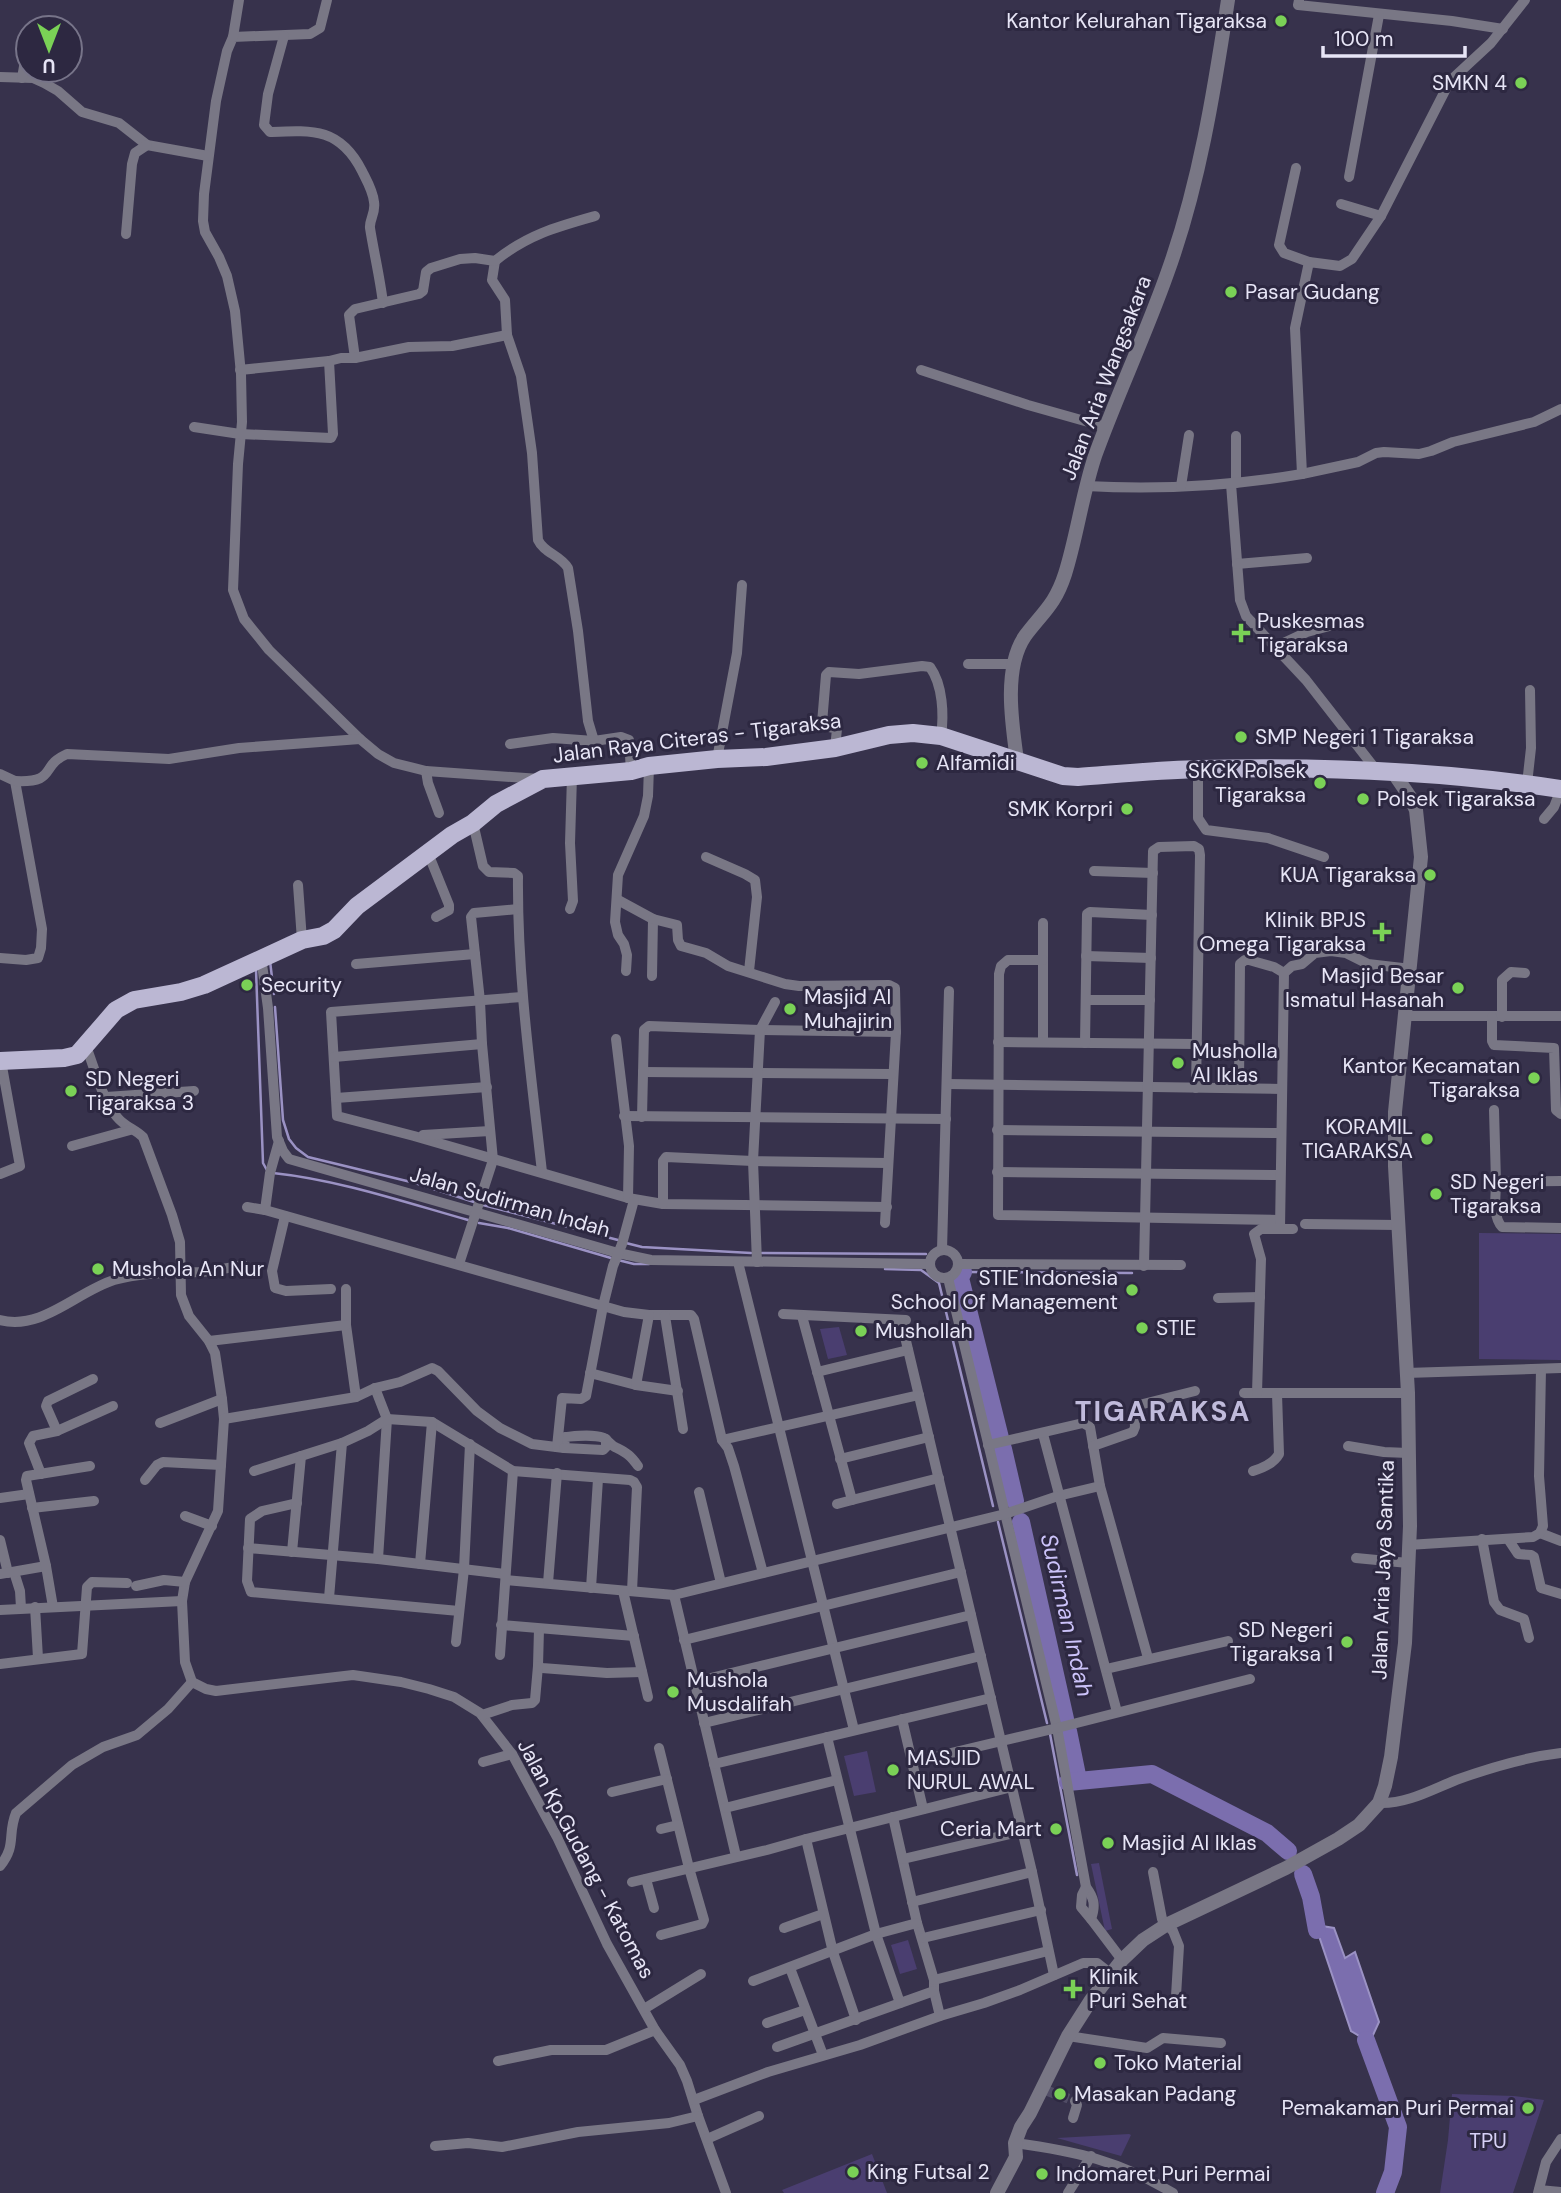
<svg xmlns="http://www.w3.org/2000/svg" width="1561" height="2193" font-family="'DM Sans',sans-serif">
<style>
.green{fill:#4a3e70}
.water{fill:#7b6eae;stroke:#9b92c4;stroke-width:2}
.lines{fill:none;stroke-linecap:round;stroke-linejoin:round}
.stream{stroke:#9b92c4;stroke-width:2.5}
.river{stroke:#7b6eae;stroke-width:18}
.minor-tunnel{stroke:#514d66;stroke-width:10;stroke-dasharray:10 5;stroke-linecap:butt}
.minor{stroke:#797785;stroke-width:10}
.tertiary{stroke:#797785;stroke-width:14}
.primary{stroke:#bbb7d3;stroke-width:18}
.poi-dot{fill:#7ad156;stroke:#2d2841;stroke-width:2.5}
.labels{text-anchor:middle;stroke-width:6;stroke-linejoin:round;paint-order:stroke}
.poi-label{font-size:21px;fill:#e7e5f6;stroke:#2d2841;text-anchor:start}
.street-label{font-size:21px;fill:#e7e5f6;stroke:#2d2841}
.park-label{font-size:21px;fill:#d7d1f6;stroke:#2d2841}
.water-label{font-size:23px;font-style:italic;fill:#ccc3fa;stroke:#2d2841}
.district-label{font-size:28px;font-weight:bold;letter-spacing:2px;fill:#c0bbdb;stroke:#2d2841}
</style>
<rect width="100%" height="100%" fill="#37324c"/>
<!-- green -->
<g class="green">
<path d="M1479,1233L1561,1234V1360L1479,1359Z"/>
<path d="M839,1327L847,1355L828,1359L820,1329Z"/>
<path d="M867,1751L876,1792L854,1796L844,1756Z"/>
<path d="M1099,1863L1112,1929L1105,1931L1091,1864Z"/>
<path d="M908,1940L917,1969L900,1974L891,1945Z"/>
<path d="M1452,2094L1514,2096L1544,2100L1513,2193H1440L1448,2140Z"/>
<path d="M1129,2134L1131,2135L1121,2156L1057,2138Z"/>
<path d="M872,2154L887,2193H784L782,2190Z"/>
</g>
<!-- water -->
<path class="water" d="M1322,1926L1334,1928L1345,1958L1355,1952L1379,2022L1373,2035L1366,2040L1351,2031L1317,1930Z"/>
<g class="lines">
<!-- stream -->
<g class="stream">
<path d="M270,961L274,994"/>
<path d="M256,970L263,1163L268,1172"/>
<path d="M275,1007L283,1120L289,1139L296,1148L308,1157L415,1183L474,1202"/>
<path d="M273,1173C339,1180 404,1202 468,1220"/>
<path d="M483,1205L618,1240"/>
<path d="M479,1223L508,1228L611,1258"/>
<path d="M626,1243L642,1247L751,1253"/>
<path d="M762,1253L926,1254"/>
<path d="M618,1260L634,1264H649"/>
<path d="M885,1269L921,1270L939,1283L993,1506"/>
<path d="M963,1272L1132,1273"/>
<path d="M998,1522L1047,1723"/>
<path d="M1050,1734L1077,1875"/>
</g>
<!-- river -->
<g class="river">
<path d="M963,1272L960,1278L1000,1438"/>
<path d="M1003,1449L1015,1501"/>
<path d="M1021,1522L1065,1719"/>
<path d="M1068,1731L1078,1780"/>
<path d="M1068,1782L1152,1774L1267,1833L1288,1851"/>
<path d="M1303,1874L1311,1897L1317,1930"/>
<path d="M1366,2040L1398,2127L1393,2172L1385,2193"/>
</g>
<!-- minor-tunnel -->
<path class="minor-tunnel" d="M1045,2090L1075,2101"/>
<!-- minor -->
<g class="minor">
<path d="M327,0L320,28L310,34L233,37L227,51L216,101L204,194L203,221L205,232L219,257L227,276L235,311L241,374L242,422L238,464L233,590L244,619L269,650L360,739L378,754L394,763L426,771L540,779"/>
<path d="M1299,0L1298,5L1452,21L1503,29"/>
<path d="M37,28L40,22"/>
<path d="M284,36L268,94L264,125L270,132C313,130 340,128 362,171C367,181 373,191 374,202C376,213 369,220 370,228C374,253 380,278 383,303"/>
<path d="M233,37L239,0"/>
<path d="M0,77L33,78L44,83L58,91L82,112L119,123L147,145L208,156"/>
<path d="M22,78L28,43"/>
<path d="M1296,168L1279,245L1284,253L1309,262"/>
<path d="M1349,177L1379,15"/>
<path d="M1341,204L1381,216"/>
<path d="M126,234L132,164L135,153L147,145"/>
<path d="M495,261L492,280L505,300L507,335L521,376L532,453L538,540C544,553 560,555 568,568L578,631L588,721L594,741L621,737L629,740L631,771"/>
<path d="M355,358L349,315L355,309L419,294L423,291L426,272L431,268L460,259L475,258L495,261C527,235 556,227 595,216"/>
<path d="M240,370L329,361"/>
<path d="M921,370L1028,405L1106,427"/>
<path d="M194,427L240,434L331,438L333,434L329,361L341,358H355L409,347L452,346L507,335"/>
<path d="M1236,436V483"/>
<path d="M1302,474L1358,462L1376,453L1384,452L1419,454L1431,451L1453,442L1534,422L1561,409"/>
<path d="M1231,484L1240,600L1246,616L1306,680L1377,771"/>
<path d="M1086,486C1159,490 1231,486 1302,474L1295,328L1309,262L1340,266L1352,259L1381,216L1450,81L1491,43L1525,0"/>
<path d="M1181,486L1189,435"/>
<path d="M1237,564L1307,558"/>
<path d="M1275,647L1307,632L1337,624"/>
<path d="M968,664H1013"/>
<path d="M510,744L553,738L594,741"/>
<path d="M835,748L837,729L824,726L822,723L826,675L829,672L859,674L922,666L930,667C943,685 944,715 941,736"/>
<path d="M717,759L737,653L742,585"/>
<path d="M1198,769V818L1206,830L1268,838L1324,857"/>
<path d="M426,771L428,783L439,813"/>
<path d="M0,774L15,781L42,929L41,948L38,958L26,960L0,958"/>
<path d="M15,781C58,783 39,766 67,754L169,759L239,748L360,739"/>
<path d="M1527,784L1531,748L1530,690"/>
<path d="M1544,819L1554,807L1561,789"/>
<path d="M473,823L483,866L489,872L514,873L518,876C517,975 531,1074 542,1172"/>
<path d="M428,853L449,905V910L436,917"/>
<path d="M706,857L745,874L755,880L757,897L749,971"/>
<path d="M1094,871L1153,873"/>
<path d="M298,885L302,940"/>
<path d="M618,900L653,919L652,976"/>
<path d="M570,909L573,901L570,843L572,776"/>
<path d="M653,919L677,925L678,940L681,946L706,953L728,966L785,984L799,986L889,985L895,988L896,1032L885,1223"/>
<path d="M1043,923V1042"/>
<path d="M1086,956L1151,958"/>
<path d="M261,957L268,1008L277,1137L283,1151L289,1159L618,1253L651,1260L929,1264"/>
<path d="M1043,960H1008L1001,966L999,974L998,1215L1279,1220"/>
<path d="M356,964L475,954"/>
<path d="M626,971L627,955L624,944L618,935L615,922L618,875L644,816L648,796L649,766"/>
<path d="M522,997L331,1012L337,1116L414,1136L628,1198L663,1204L887,1207"/>
<path d="M1086,1000H1150"/>
<path d="M1405,1016H1561"/>
<path d="M1492,1017V1041L1494,1045L1554,1048L1556,1110L1561,1114"/>
<path d="M1502,1017V980L1511,972L1525,973"/>
<path d="M616,1039L629,1146L628,1198"/>
<path d="M998,1042L1197,1044"/>
<path d="M1085,1043L1087,914L1090,912L1152,915"/>
<path d="M86,1046C94,1067 103,1101 117,1117C125,1127 135,1129 143,1137L172,1215L180,1242L181,1295L189,1316L209,1341L215,1353L222,1399L224,1419L218,1511L185,1582L182,1601L185,1662L192,1682L206,1689L216,1691L353,1675L401,1682L429,1689L454,1697L480,1713L512,1754L557,1837L607,1944L655,2030L680,2065L687,2081L698,2116L726,2193"/>
<path d="M334,1057L482,1044"/>
<path d="M643,1072L892,1074"/>
<path d="M947,1084L1282,1089"/>
<path d="M1239,1088L1240,964L1245,960H1249L1274,967L1284,973"/>
<path d="M106,1097L194,1091"/>
<path d="M336,1098L487,1087"/>
<path d="M1494,1110L1496,1182"/>
<path d="M624,1116L946,1119"/>
<path d="M642,1117L644,1030L649,1026L760,1030L896,1032"/>
<path d="M997,1130L1281,1133"/>
<path d="M423,1135L490,1131"/>
<path d="M72,1146L130,1130"/>
<path d="M997,1172L1280,1175"/>
<path d="M0,1174L20,1166L1,1061"/>
<path d="M1561,1181L1496,1182C1496,1196 1492,1216 1502,1227L1561,1228"/>
<path d="M663,1204V1161L666,1157L753,1161L888,1163"/>
<path d="M247,1207L265,1210L624,1312L649,1315H691L694,1319L722,1440L728,1448L734,1466L763,1573"/>
<path d="M265,1210L270,1173L279,1141"/>
<path d="M285,1216L272,1271L275,1288L286,1291L331,1289"/>
<path d="M1305,1224L1399,1225"/>
<path d="M1280,1229L1284,973L1292,966L1302,964L1315,953L1331,951L1346,953L1368,964L1411,969"/>
<circle cx="944" cy="1264" r="14"/>
<path d="M942,1250L949,991"/>
<path d="M738,1262L854,1730"/>
<path d="M757,1262L753,1161L760,1030L775,1002"/>
<path d="M459,1264L493,1160L482,1044L480,1001L471,917L474,913L518,909"/>
<path d="M958,1264L1181,1265"/>
<path d="M1144,1266L1153,851L1159,847L1194,846L1199,849L1200,855L1196,1088"/>
<path d="M948,1278L1057,1728L1086,1887C1094,1898 1096,1905 1091,1919L1122,1960"/>
<path d="M346,1289V1325L356,1397"/>
<path d="M1218,1298L1260,1297"/>
<path d="M783,1314L906,1320"/>
<path d="M665,1316L683,1429"/>
<path d="M802,1316L852,1500L837,1504"/>
<path d="M0,1320C42,1331 76,1292 114,1280C142,1272 172,1273 200,1272C214,1271 229,1268 243,1265"/>
<path d="M901,1320L1032,1872L1054,1975"/>
<path d="M209,1341L346,1325"/>
<path d="M817,1372L908,1350"/>
<path d="M590,1373L636,1385L678,1391"/>
<path d="M1406,1373L1561,1368"/>
<path d="M636,1385L649,1315"/>
<path d="M375,1388L387,1419L378,1559"/>
<path d="M1244,1393H1408"/>
<path d="M1257,1393L1261,1259L1254,1234L1261,1229H1293"/>
<path d="M224,1419L356,1397L375,1388L400,1382L432,1368L438,1371L477,1411L500,1428L532,1444L564,1448L565,1437C577,1436 592,1434 604,1438C609,1441 611,1446 617,1448C627,1453 631,1456 638,1466"/>
<path d="M160,1423L222,1399"/>
<path d="M57,1431L113,1406"/>
<path d="M1043,1434L1117,1712"/>
<path d="M722,1440L919,1395"/>
<path d="M988,1445L1083,1423L1090,1427L1100,1486L1148,1658"/>
<path d="M1093,1446L1133,1432L1135,1427L1134,1410L1139,1405L1195,1391"/>
<path d="M1348,1446L1384,1452L1408,1453"/>
<path d="M557,1447L562,1398L581,1399L586,1396L603,1306L613,1266L622,1244L634,1200"/>
<path d="M564,1448L603,1450L606,1447V1439"/>
<path d="M840,1459L929,1437"/>
<path d="M254,1471L342,1443L368,1431L387,1419L432,1422L513,1471L630,1480L634,1482L637,1487L632,1591"/>
<path d="M1253,1471C1263,1468 1274,1463 1279,1454L1277,1394"/>
<path d="M41,1474L29,1443L33,1436L57,1431L46,1406L48,1401L93,1379"/>
<path d="M145,1480L157,1465L163,1462L221,1465"/>
<path d="M699,1492L721,1583"/>
<path d="M0,1498L29,1494"/>
<path d="M852,1500L939,1478"/>
<path d="M297,1503L262,1511L250,1519L247,1581L251,1592L459,1611"/>
<path d="M32,1508L94,1501"/>
<path d="M185,1516L212,1526"/>
<path d="M1540,1533L1561,1541"/>
<path d="M1482,1539L1494,1602L1500,1610L1524,1619L1529,1638"/>
<path d="M1508,1539L1518,1554L1531,1555L1534,1557L1541,1588L1561,1594"/>
<path d="M0,1540L8,1573"/>
<path d="M1408,1545L1533,1537L1540,1533L1543,1526L1539,1476L1541,1369"/>
<path d="M248,1548L378,1559L505,1574"/>
<path d="M292,1552L301,1456"/>
<path d="M1356,1558L1408,1563"/>
<path d="M420,1564L432,1422"/>
<path d="M14,1572L20,1591L21,1608"/>
<path d="M0,1574L46,1566"/>
<path d="M506,1580L674,1595L1005,1514L1058,1496L1100,1486"/>
<path d="M548,1583L557,1473"/>
<path d="M136,1586L164,1580L185,1582"/>
<path d="M591,1588L598,1479"/>
<path d="M623,1591L648,1697"/>
<path d="M674,1595L736,1856"/>
<path d="M329,1598L342,1443"/>
<path d="M35,1607L38,1658"/>
<path d="M53,1607L46,1566L26,1480L27,1476L90,1466"/>
<path d="M0,1610L182,1601"/>
<path d="M501,1625L634,1636"/>
<path d="M539,1629L538,1666L542,1668L607,1673L642,1672"/>
<path d="M684,1640L961,1572"/>
<path d="M456,1642L464,1569L470,1444"/>
<path d="M500,1655L513,1471"/>
<path d="M0,1664L82,1654L87,1587L92,1582L127,1583"/>
<path d="M1106,1669L1228,1641"/>
<path d="M694,1682L971,1615"/>
<path d="M482,1715L512,1705L532,1703L535,1700L538,1666"/>
<path d="M902,1719L923,1809"/>
<path d="M704,1723L981,1656"/>
<path d="M827,1737L876,1934L900,2003"/>
<path d="M659,1748L689,1868L704,1920L702,1924L661,1935"/>
<path d="M483,1762L512,1754"/>
<path d="M913,1762L1057,1728L1250,1679"/>
<path d="M714,1764L991,1698"/>
<path d="M612,1792L667,1779"/>
<path d="M1379,1803C1407,1804 1431,1790 1456,1780C1489,1768 1526,1757 1561,1753"/>
<path d="M725,1808L837,1780"/>
<path d="M893,1817L917,1923L934,1980V1991L940,2016"/>
<path d="M661,1829L678,1825"/>
<path d="M806,1839L833,1952L856,2020"/>
<path d="M903,1859L1023,1831"/>
<path d="M0,1866C17,1845 7,1835 16,1813L72,1765L103,1747L137,1735L168,1709L192,1682"/>
<path d="M1153,1872L1162,1919L1173,1931L1179,1946L1176,1996"/>
<path d="M646,1879L654,1908"/>
<path d="M632,1882L767,1850L806,1839L1012,1787"/>
<path d="M1086,1887L1082,1895L1081,1907L1091,1919"/>
<path d="M912,1902L1032,1872"/>
<path d="M784,1928L823,1914"/>
<path d="M923,1938L1041,1910"/>
<path d="M790,1968L823,2055"/>
<path d="M934,1980L1048,1951"/>
<path d="M753,1981L876,1934L917,1923"/>
<path d="M644,2009L701,1974"/>
<path d="M767,2023L805,2010"/>
<path d="M1068,2036L1147,2048L1163,2038L1221,2043"/>
<path d="M777,2047L934,1991"/>
<path d="M498,2061L551,2050H606L655,2030"/>
<path d="M694,2100L768,2072L860,2045L940,2016L984,2003L1020,1990L1083,1963H1097L1111,1974"/>
<path d="M1073,2118L1077,2105L1075,2101"/>
<path d="M707,2139L759,2116"/>
<path d="M1015,2143C1075,2151 1120,2161 1173,2193"/>
<path d="M435,2146L468,2143L502,2147L578,2132L669,2123L698,2116"/>
<path d="M1539,2190L1561,2192"/>
<path d="M1068,2193L1091,2156"/>
<path d="M1538,2193L1546,2162L1561,2139"/>
</g>
<!-- tertiary -->
<g class="tertiary">
<path d="M1017,760C1012,724 1003,668 1025,636C1043,612 1055,605 1065,574C1077,536 1082,495 1095,456C1117,395 1145,336 1167,274C1199,186 1214,92 1228,0"/>
<path d="M997,2193L1016,2157L1015,2143L1021,2127L1030,2113L1068,2036L1091,2000L1122,1960L1143,1940L1166,1925L1286,1868L1338,1839L1359,1825L1379,1803L1385,1786L1391,1757L1405,1643L1410,1526L1408,1393L1395,1166V1112L1421,857L1416,810L1410,797L1393,772"/>
</g>
<!-- primary -->
<path class="primary" d="M0,1061L64,1058L77,1055L116,1010L134,1000L181,992L204,985L302,940L323,936L334,930L357,906L452,835L473,823L496,804L543,779L631,771L649,766L717,759L766,757L835,748L889,735L913,733L941,736L1063,776L1078,777C1118,774 1159,770 1200,769C1320,766 1442,771 1561,789"/>
</g>
<!-- markers -->
<g class="poi-dot">
<circle cx="1281" cy="21" r="7"/>
<circle cx="1521" cy="83" r="7"/>
<circle cx="1231" cy="292" r="7"/>
<path d="M1237.5 622.5h7v7h7v7h-7v7h-7v-7h-7v-7h7z"/>
<circle cx="1241" cy="737" r="7"/>
<circle cx="922" cy="763" r="7"/>
<circle cx="1320" cy="783" r="7"/>
<circle cx="1363" cy="799" r="7"/>
<circle cx="1127" cy="809" r="7"/>
<circle cx="1430" cy="875" r="7"/>
<path d="M1378.5 921.5h7v7h7v7h-7v7h-7v-7h-7v-7h7z"/>
<circle cx="247" cy="985" r="7"/>
<circle cx="1458" cy="988" r="7"/>
<circle cx="790" cy="1009" r="7"/>
<circle cx="1178" cy="1063" r="7"/>
<circle cx="1534" cy="1078" r="7"/>
<circle cx="71" cy="1091" r="7"/>
<circle cx="1427" cy="1139" r="7"/>
<circle cx="1436" cy="1194" r="7"/>
<circle cx="98" cy="1269" r="7"/>
<circle cx="1132" cy="1290" r="7"/>
<circle cx="1142" cy="1328" r="7"/>
<circle cx="861" cy="1331" r="7"/>
<circle cx="1347" cy="1642" r="7"/>
<circle cx="673" cy="1692" r="7"/>
<circle cx="893" cy="1770" r="7"/>
<circle cx="1056" cy="1829" r="7"/>
<circle cx="1108" cy="1843" r="7"/>
<path d="M1069.5 1978.5h7v7h7v7h-7v7h-7v-7h-7v-7h7z"/>
<circle cx="1100" cy="2063" r="7"/>
<circle cx="1060" cy="2094" r="7"/>
<circle cx="1528" cy="2108" r="7"/>
<circle cx="853" cy="2172" r="7"/>
<circle cx="1042" cy="2174" r="7"/>
</g>
<g class="labels">
<!-- poi labels -->
<g class="poi-label">
<text x="1267" y="28" text-anchor="end">Kantor Kelurahan Tigaraksa</text>
<text x="1507" y="90" text-anchor="end">SMKN 4</text>
<text x="1245" y="299">Pasar Gudang</text>
<text x="1257" y="628">Puskesmas<tspan x="1257" dy="24">Tigaraksa</tspan></text>
<text x="1255" y="744">SMP Negeri 1 Tigaraksa</text>
<text x="936" y="770">Alfamidi</text>
<text x="1306" y="778" text-anchor="end">SKCK Polsek<tspan x="1306" dy="24">Tigaraksa</tspan></text>
<text x="1377" y="806">Polsek Tigaraksa</text>
<text x="1113" y="816" text-anchor="end">SMK Korpri</text>
<text x="1416" y="882" text-anchor="end">KUA Tigaraksa</text>
<text x="1366" y="927" text-anchor="end">Klinik BPJS<tspan x="1366" dy="24">Omega Tigaraksa</tspan></text>
<text x="1444" y="983" text-anchor="end">Masjid Besar<tspan x="1444" dy="24">Ismatul Hasanah</tspan></text>
<text x="261" y="992">Security</text>
<text x="804" y="1004">Masjid Al<tspan x="804" dy="24">Muhajirin</tspan></text>
<text x="1192" y="1058">Musholla<tspan x="1192" dy="24">Al Iklas</tspan></text>
<text x="1520" y="1073" text-anchor="end">Kantor Kecamatan<tspan x="1520" dy="24">Tigaraksa</tspan></text>
<text x="85" y="1086">SD Negeri<tspan x="85" dy="24">Tigaraksa 3</tspan></text>
<text x="1413" y="1134" text-anchor="end">KORAMIL<tspan x="1413" dy="24">TIGARAKSA</tspan></text>
<text x="1450" y="1189">SD Negeri<tspan x="1450" dy="24">Tigaraksa</tspan></text>
<text x="112" y="1276">Mushola An Nur</text>
<text x="1118" y="1285" text-anchor="end">STIE Indonesia<tspan x="1118" dy="24">School Of Management</tspan></text>
<text x="1156" y="1335">STIE</text>
<text x="875" y="1338">Mushollah</text>
<text x="1333" y="1637" text-anchor="end">SD Negeri<tspan x="1333" dy="24">Tigaraksa 1</tspan></text>
<text x="687" y="1687">Mushola<tspan x="687" dy="24">Musdalifah</tspan></text>
<text x="907" y="1765">MASJID<tspan x="907" dy="24">NURUL AWAL</tspan></text>
<text x="1042" y="1836" text-anchor="end">Ceria Mart</text>
<text x="1122" y="1850">Masjid Al Iklas</text>
<text x="1089" y="1984">Klinik<tspan x="1089" dy="24">Puri Sehat</tspan></text>
<text x="1114" y="2070">Toko Material</text>
<text x="1074" y="2101">Masakan Padang</text>
<text x="1514" y="2115" text-anchor="end">Pemakaman Puri Permai</text>
<text x="867" y="2179">King Futsal 2</text>
<text x="1056" y="2181">Indomaret Puri Permai</text>
</g>
<!-- street labels -->
<g class="street-label">
<text transform="translate(1106 378) rotate(-69)" y="7">Jalan Aria Wangsakara</text>
<text transform="translate(697 738) rotate(-7)" y="7">Jalan Raya Citeras - Tigaraksa</text>
<text transform="translate(510 1202) rotate(16)" y="7">Jalan Sudirman Indah</text>
<text transform="translate(1383 1570) rotate(-88)" y="7">Jalan Aria Jaya Santika</text>
<text transform="translate(586 1859) rotate(62)" y="7">Jalan Kp.Gudang - Katomas</text>
</g>
<!-- park labels -->
<g class="park-label">
<text x="1488" y="2148">TPU</text>
</g>
<!-- water labels -->
<g class="water-label">
<text transform="translate(1067 1615) rotate(77)" y="8">Sudirman Indah</text>
</g>
<!-- district labels -->
<g class="district-label">
<text x="1163" y="1421">TIGARAKSA</text>
</g>
</g>
<!-- north arrow -->
<g transform="translate(49 49) rotate(180)"><circle r="33" fill="#2d2841" stroke="#777489" stroke-width="2"/>
<path d="M0-5L12 26L0 18L-12 26Z" fill="#7ad156"/>
<text y="-10" font-size="19" font-weight="bold" text-anchor="middle" fill="#e7e5f6">U</text>
</g>
<!-- scale -->
<path d="M1323 46v10h142v-10" fill="none" stroke="#e7e5f6" stroke-width="3.5"/>
<text x="1334" y="46" font-size="21" fill="#e7e5f6" stroke="#2d2841" stroke-width="5" paint-order="stroke">100 m</text>
</svg>
